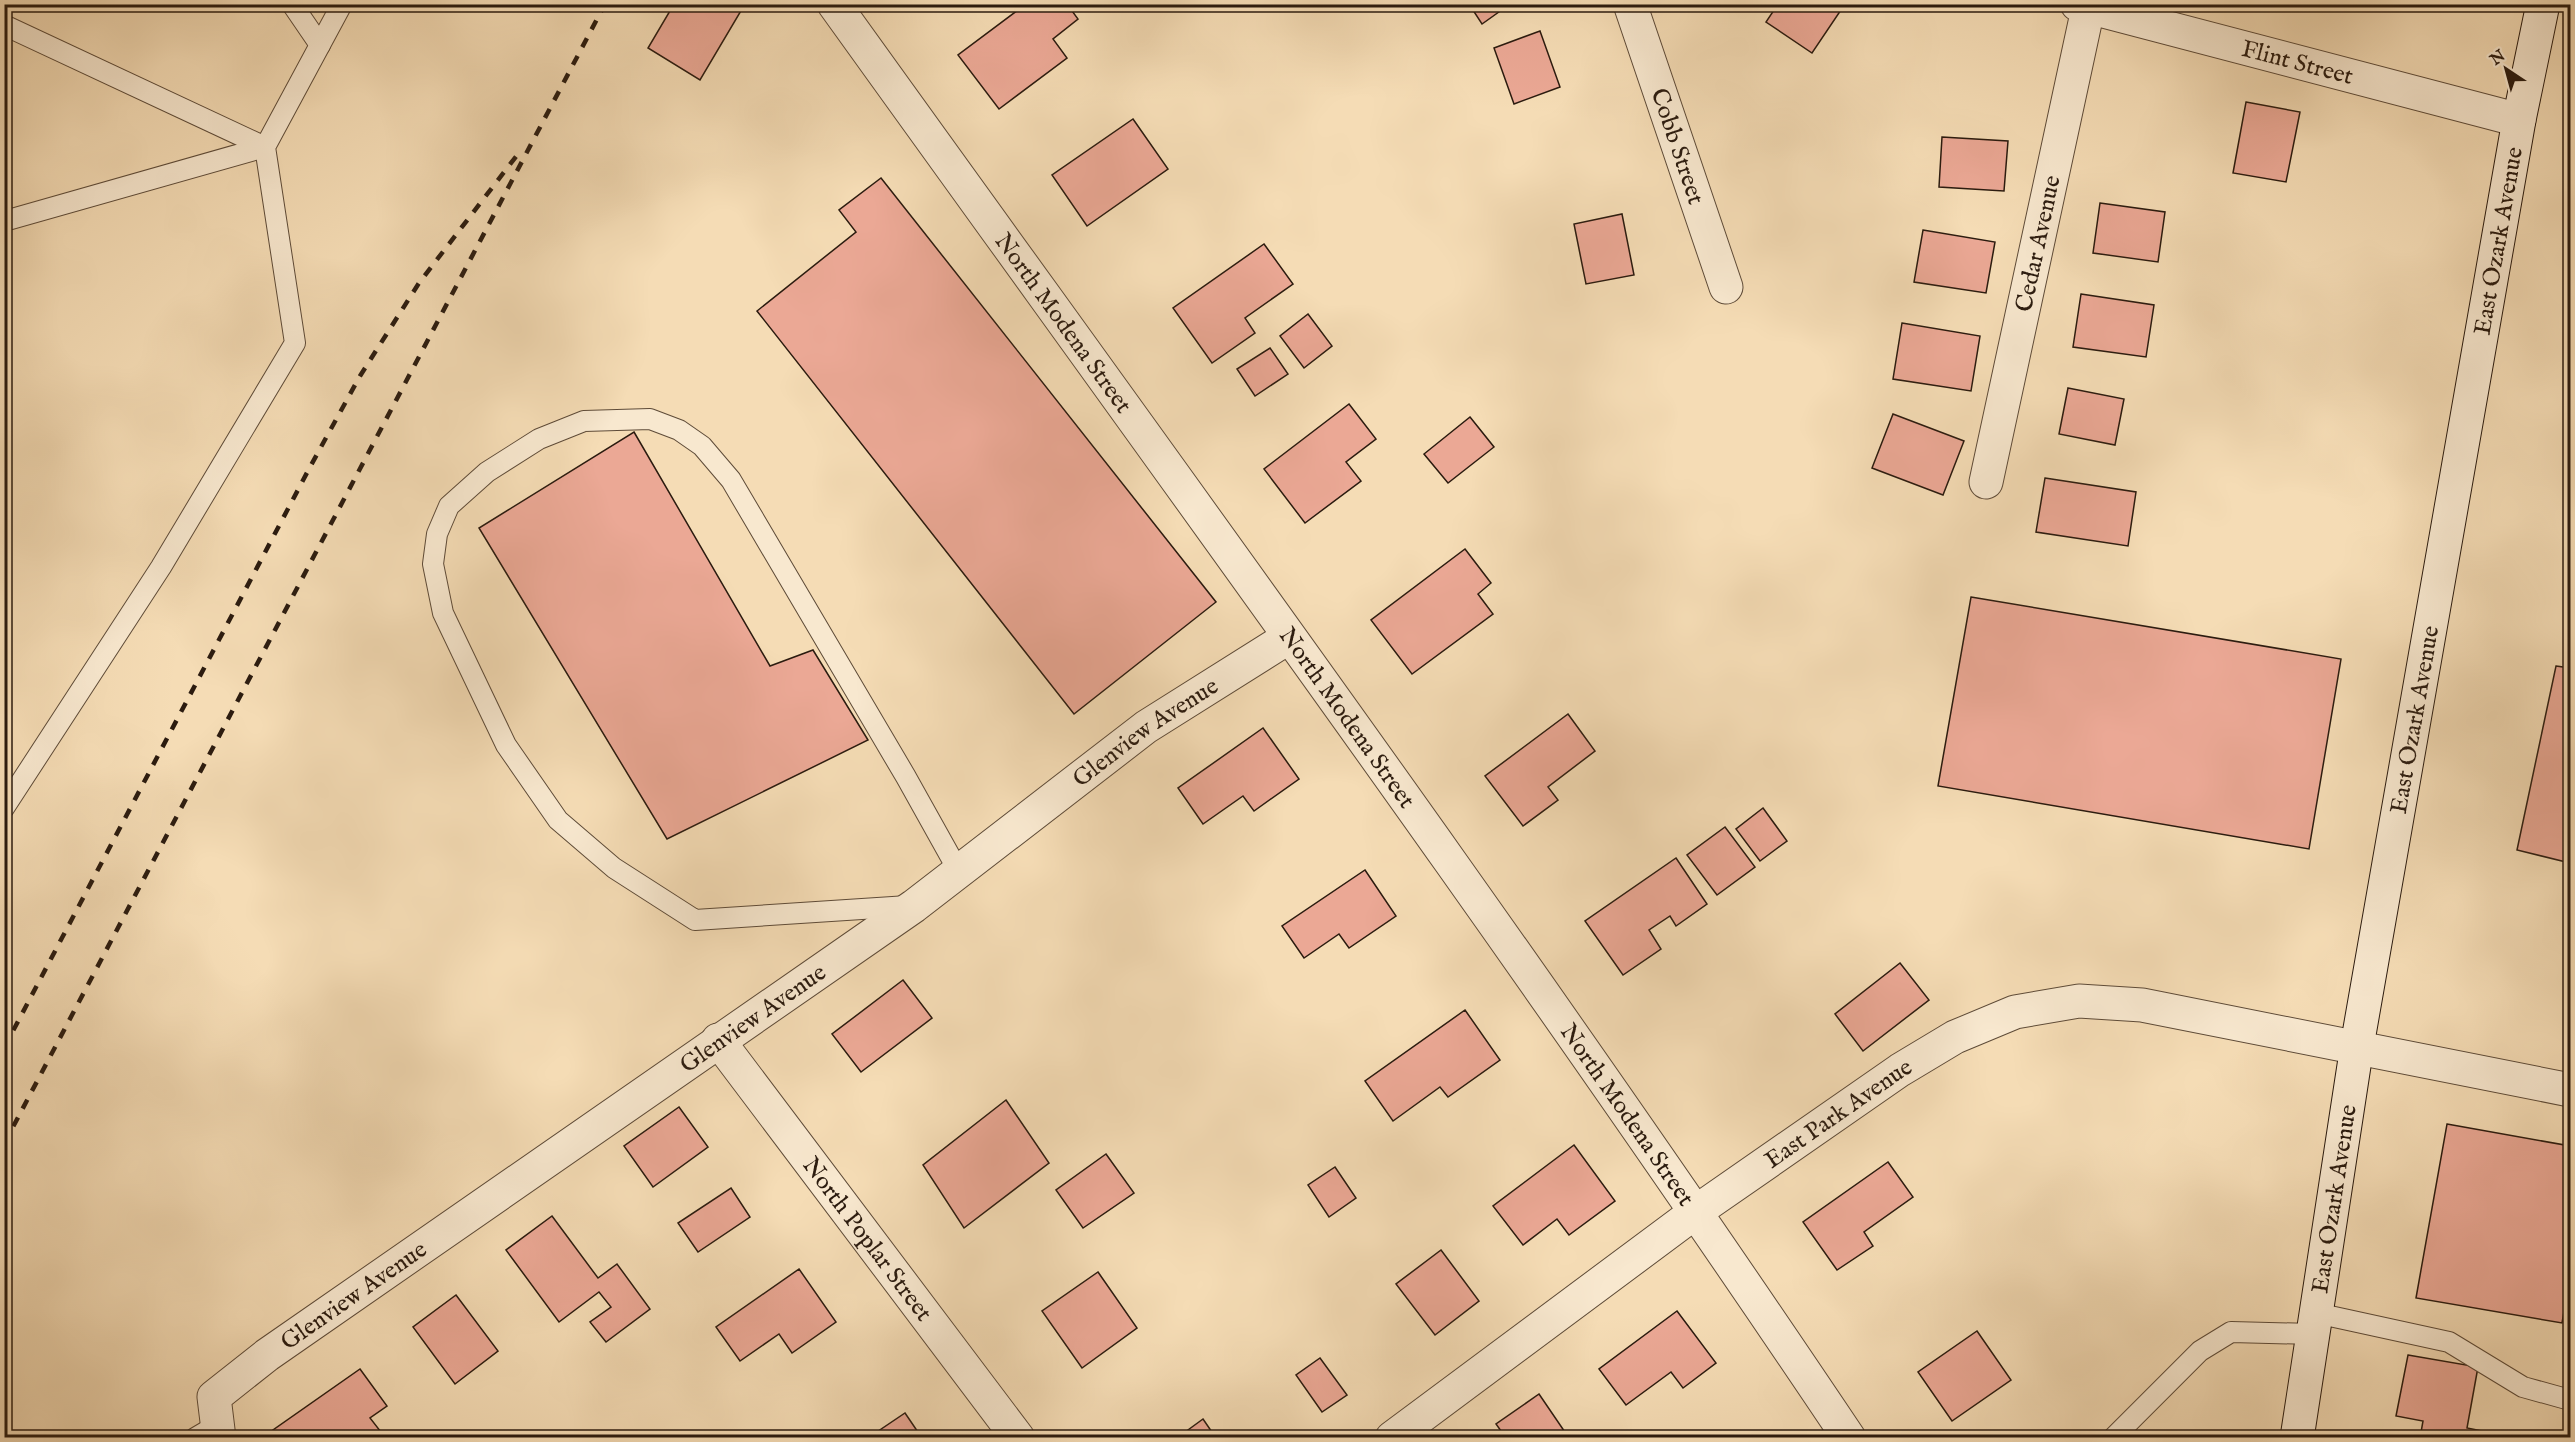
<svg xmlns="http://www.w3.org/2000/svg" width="2575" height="1442" font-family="'IM FELL English',serif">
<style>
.building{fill:#eba895;stroke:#2b1b0f;stroke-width:1.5}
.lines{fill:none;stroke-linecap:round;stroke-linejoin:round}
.service-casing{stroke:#5e4b38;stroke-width:22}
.minor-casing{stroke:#5e4b38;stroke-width:35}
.tertiary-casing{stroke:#5e4b38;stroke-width:35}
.secondary-casing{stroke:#2b1b0f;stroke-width:35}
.service{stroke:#f8e8cf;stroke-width:20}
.minor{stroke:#f8e8cf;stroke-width:33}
.tertiary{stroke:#f8e8cf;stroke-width:33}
.secondary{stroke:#f8e8cf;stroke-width:33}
.rail{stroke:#2b1b0f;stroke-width:4.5;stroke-dasharray:10 10;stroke-linecap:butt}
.labels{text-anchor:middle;stroke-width:5;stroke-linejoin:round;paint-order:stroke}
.street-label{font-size:24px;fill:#2b1b0f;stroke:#f8e8cf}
</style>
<rect width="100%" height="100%" fill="#f5dcb5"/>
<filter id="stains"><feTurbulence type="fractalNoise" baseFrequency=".00333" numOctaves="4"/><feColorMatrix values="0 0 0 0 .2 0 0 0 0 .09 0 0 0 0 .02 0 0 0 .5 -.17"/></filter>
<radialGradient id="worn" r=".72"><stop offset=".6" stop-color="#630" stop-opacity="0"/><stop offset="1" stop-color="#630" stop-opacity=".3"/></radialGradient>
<!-- building -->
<g class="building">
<path d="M674,4H745L700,80L648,48Z"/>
<path d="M1026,4H1067L1078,19L1053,39L1067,58L999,109L958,55Z"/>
<path d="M1469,4H1510L1482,24Z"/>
<path d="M1778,4H1845L1812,53L1766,22Z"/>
<path d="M1540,31L1560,87L1514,104L1494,48Z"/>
<path d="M2246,102L2300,112L2286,182L2233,173Z"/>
<path d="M1133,119L1168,169L1087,226L1052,175Z"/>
<path d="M1942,137L2008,141L2004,191L1939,187Z"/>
<path d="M881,178L1216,602L1074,714L757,311L856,232L839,210Z"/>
<path d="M2100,203L2165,212L2158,262L2093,253Z"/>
<path d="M1622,214L1634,275L1586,284L1574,224Z"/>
<path d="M1923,230L1995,242L1986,293L1914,282Z"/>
<path d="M1264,244L1293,284L1245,318L1255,333L1212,363L1173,308Z"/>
<path d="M2081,294L2154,305L2146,357L2073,347Z"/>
<path d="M1308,314L1332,346L1304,368L1280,336Z"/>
<path d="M1902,323L1980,336L1971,391L1893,379Z"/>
<path d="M1270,348L1288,374L1255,396L1237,369Z"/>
<path d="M2068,388L2124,399L2115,445L2059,434Z"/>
<path d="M1349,404L1376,439L1346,462L1361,481L1305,523L1264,469Z"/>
<path d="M1893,414L1964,441L1943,495L1872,468Z"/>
<path d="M1470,417L1494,447L1448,483L1424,454Z"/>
<path d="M634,432L770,666L813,650L868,740L667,839L479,528Z"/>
<path d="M2045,478L2136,492L2128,546L2036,532Z"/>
<path d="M1465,549L1491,583L1478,594L1493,614L1412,674L1371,620Z"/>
<path d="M1971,597L2341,659L2309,849L1938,786Z"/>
<path d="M2556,666L2570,668V863L2517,850Z"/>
<path d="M1568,714L1595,751L1548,787L1558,800L1523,826L1485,776Z"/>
<path d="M1263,728L1299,779L1254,811L1243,796L1203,824L1178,788Z"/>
<path d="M1763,808L1787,841L1760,861L1736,829Z"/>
<path d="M1725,827L1755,867L1717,895L1687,855Z"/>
<path d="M1676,858L1707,904L1676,926L1670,916L1649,930L1661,949L1623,975L1585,921Z"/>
<path d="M1365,870L1396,916L1349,948L1339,934L1304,958L1282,926Z"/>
<path d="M1900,963L1929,1000L1863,1051L1835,1014Z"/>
<path d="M903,980L932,1018L861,1072L832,1034Z"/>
<path d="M1465,1010L1500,1060L1448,1097L1440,1087L1393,1121L1365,1081Z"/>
<path d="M1006,1100L1049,1163L964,1228L923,1165Z"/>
<path d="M679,1107L708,1147L653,1187L624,1146Z"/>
<path d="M2447,1124L2570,1146V1278L2562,1323L2416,1298Z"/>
<path d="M1574,1145L1615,1201L1569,1235L1557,1219L1523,1245L1493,1206Z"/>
<path d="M1106,1154L1134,1193L1083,1228L1056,1190Z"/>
<path d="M1888,1162L1913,1197L1864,1232L1873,1246L1837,1270L1803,1222Z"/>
<path d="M1335,1167L1356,1198L1329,1217L1308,1185Z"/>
<path d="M731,1188L750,1217L698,1252L678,1223Z"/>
<path d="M552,1216L598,1278L617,1264L650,1309L606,1342L590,1322L611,1307L599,1292L559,1322L506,1250Z"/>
<path d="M1441,1250L1479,1301L1435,1335L1396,1284Z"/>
<path d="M799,1269L836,1322L792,1353L779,1334L740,1361L716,1327Z"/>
<path d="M1098,1272L1137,1328L1082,1368L1042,1311Z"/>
<path d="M456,1295L498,1351L455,1384L413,1327Z"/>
<path d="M1677,1311L1716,1363L1683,1388L1671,1372L1626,1405L1599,1369Z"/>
<path d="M1977,1331L2011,1380L1952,1421L1918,1372Z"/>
<path d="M2408,1355L2478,1367L2467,1428L2517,1438H2420L2423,1421L2396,1416Z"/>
<path d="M1320,1358L1347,1395L1322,1412L1296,1375Z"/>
<path d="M360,1369L387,1406L370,1418L381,1432L372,1438H278L273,1430Z"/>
<path d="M1539,1394L1569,1438H1506L1496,1424Z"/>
<path d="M905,1413L922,1438H868Z"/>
<path d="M1203,1419L1216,1438H1177Z"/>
</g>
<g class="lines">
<!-- service casing -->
<g class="service-casing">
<g id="service">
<path d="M292,4L320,45"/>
<path d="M4,25L265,147"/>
<path d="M4,218L8,220L265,147"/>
<path d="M4,808L161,567L295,343L265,147L342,4"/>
<path d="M908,906L695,920L614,868L558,820L506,745L443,613L433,564L437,534L449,506L487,472L539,439L584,421L650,419L679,430L702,446L731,480L906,777L959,872"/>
<path d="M2316,1313L2449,1342L2523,1387L2570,1400"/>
<path d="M195,1438L217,1425"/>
<path d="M2113,1438L2200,1351L2231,1332L2313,1334"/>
</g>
</g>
<!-- minor casing -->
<g class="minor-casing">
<g id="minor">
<path id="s1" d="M1630,4L1726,287"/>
<path id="s2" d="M2077,4L2519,120"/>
<path id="s3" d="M1986,482L2089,4"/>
<path id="s4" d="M718,1040L1018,1438"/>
<path id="s5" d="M219,1438L214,1397L267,1355L914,906L1146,727L1289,637"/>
<path id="s6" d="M1392,1438L1697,1211L1900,1070L1955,1037L2015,1012L2079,1001L2142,1005L2570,1090"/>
</g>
</g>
<!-- tertiary casing -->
<g class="tertiary-casing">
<g id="tertiary">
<path id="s7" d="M834,4C1176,480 1523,952 1849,1438"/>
</g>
</g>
<!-- secondary casing -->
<g class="secondary-casing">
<g id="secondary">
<path id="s8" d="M2297,1438L2357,1046L2519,120L2543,4"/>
</g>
</g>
<!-- service -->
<use href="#service" class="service"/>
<!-- minor -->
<use href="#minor" class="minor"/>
<!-- tertiary -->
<use href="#tertiary" class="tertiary"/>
<!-- secondary -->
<use href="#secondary" class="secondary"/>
<!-- rail -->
<g class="rail">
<path d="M4,1048L310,467L360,376L419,283L521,150"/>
<path d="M4,1144L605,4"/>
</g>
</g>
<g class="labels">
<!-- street labels -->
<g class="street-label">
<text dy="8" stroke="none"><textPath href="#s2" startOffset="228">Flint Street</textPath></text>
<text dy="8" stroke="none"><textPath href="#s1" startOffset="150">Cobb Street</textPath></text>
<text dy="8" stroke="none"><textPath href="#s8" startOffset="1214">East Ozark Avenue</textPath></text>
<text dy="8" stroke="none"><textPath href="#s3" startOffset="244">Cedar Avenue</textPath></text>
<text dy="8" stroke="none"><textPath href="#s7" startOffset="393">North Modena Street</textPath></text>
<text dy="8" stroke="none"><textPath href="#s7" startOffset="879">North Modena Street</textPath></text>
<text dy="8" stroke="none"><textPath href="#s8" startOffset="728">East Ozark Avenue</textPath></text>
<text dy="8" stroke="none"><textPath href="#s5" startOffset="1186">Glenview Avenue</textPath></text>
<text dy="8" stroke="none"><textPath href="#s5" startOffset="700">Glenview Avenue</textPath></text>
<text dy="8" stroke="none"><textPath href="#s6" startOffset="552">East Park Avenue</textPath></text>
<text dy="8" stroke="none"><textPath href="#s7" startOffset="1365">North Modena Street</textPath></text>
<text dy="8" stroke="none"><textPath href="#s8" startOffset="242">East Ozark Avenue</textPath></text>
<text dy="8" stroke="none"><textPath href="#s4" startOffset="249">North Poplar Street</textPath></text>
<text dy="8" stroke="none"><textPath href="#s5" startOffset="214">Glenview Avenue</textPath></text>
</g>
</g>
<!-- margin -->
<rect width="2575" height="1442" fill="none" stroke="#f5dcb5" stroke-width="24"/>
<rect x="6" y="6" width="2563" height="1430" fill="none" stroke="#2b1b0f" stroke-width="3"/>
<rect x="12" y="12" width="2551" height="1418" fill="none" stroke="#2b1b0f" stroke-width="1.5"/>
<!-- north arrow -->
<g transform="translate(2506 69) rotate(324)" stroke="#f8e8cf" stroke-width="4.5" paint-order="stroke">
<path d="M0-4.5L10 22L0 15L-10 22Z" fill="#2b1b0f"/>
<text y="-9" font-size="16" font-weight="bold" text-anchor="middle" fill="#2b1b0f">N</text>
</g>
<rect width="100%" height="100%" filter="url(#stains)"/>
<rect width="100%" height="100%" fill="url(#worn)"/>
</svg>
